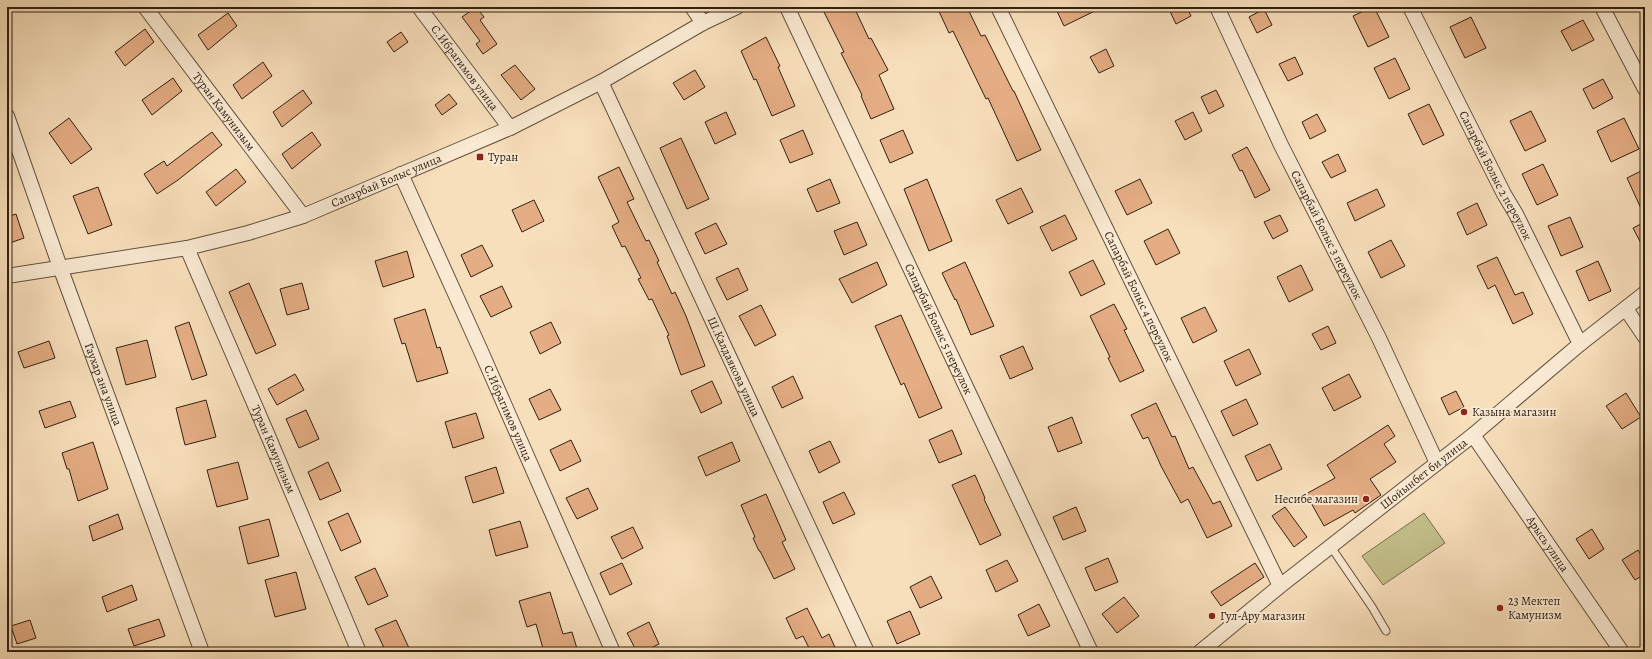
<svg xmlns="http://www.w3.org/2000/svg" width="1652" height="659" font-family="Alegreya,serif">
<style>
.green{fill:#c4c08b;stroke:#7a704f}
.building{fill:#e5ad84;stroke:#302013}
.lines{fill:none;stroke-linecap:round;stroke-linejoin:round}
.lane-casing{stroke:#62503d;stroke-width:9}
.street-casing{stroke:#62503d;stroke-width:16}
.lane{stroke:#faead3;stroke-width:7}
.street{stroke:#faead3;stroke-width:14}
.poi-dot{fill:#8f2418;stroke:#faead3;stroke-width:1.5}
.labels{text-anchor:middle;stroke-width:4;stroke-linejoin:round;paint-order:stroke}
.street-label{font-size:12px;fill:#302013;stroke:#faead3}
.poi-label{font-size:12px;fill:#302013;stroke:#faead3;text-anchor:start}
</style>
<rect width="100%" height="100%" fill="#f8dfbb"/>
<filter id="stains"><feTurbulence type="fractalNoise" baseFrequency=".005" numOctaves="4"/><feColorMatrix values="0 0 0 0 .2 0 0 0 0 .09 0 0 0 0 .02 0 0 0 .5 -.17"/></filter>
<radialGradient id="worn" r=".72"><stop offset=".6" stop-color="#630" stop-opacity="0"/><stop offset="1" stop-color="#630" stop-opacity=".3"/></radialGradient>
<!-- green -->
<path class="green" d="M1424,513L1445,543L1383,585L1362,556Z"/>
<!-- building -->
<g class="building">
<path d="M476,7L484,17L480,20L497,44L483,54L476,44L480,41L462,17Z"/>
<path d="M834,7H854L869,39L871,38L888,70L879,75L894,109L871,119L861,96L862,95L841,53L844,52L824,12Z"/>
<path d="M937,7H967L981,36L985,35L1013,91H1014L1041,150L1017,161L988,98L986,99L953,31L949,33Z"/>
<path d="M1055,7H1103L1064,26Z"/>
<path d="M1168,7H1187L1191,16L1176,24Z"/>
<path d="M1372,7H1374L1389,37L1368,47L1353,16Z"/>
<path d="M1264,9L1272,25L1257,33L1249,17Z"/>
<path d="M228,13L237,26L208,50L198,35Z"/>
<path d="M1471,17L1486,48L1465,58L1450,27Z"/>
<path d="M1583,20L1594,40L1572,51L1561,31Z"/>
<path d="M145,29L154,42L125,66L115,52Z"/>
<path d="M401,32L408,42L394,52L387,42Z"/>
<path d="M766,37L780,66L778,67L795,106L772,116L756,79L754,80L741,51Z"/>
<path d="M1106,49L1114,66L1099,73L1090,57Z"/>
<path d="M1295,57L1303,74L1288,81L1279,64Z"/>
<path d="M1395,58L1410,89L1389,99L1374,68Z"/>
<path d="M263,62L272,76L242,99L233,85Z"/>
<path d="M515,65L535,89L521,100L501,75Z"/>
<path d="M695,70L705,87L684,100L673,83Z"/>
<path d="M173,78L182,91L152,115L142,100Z"/>
<path d="M1603,79L1613,98L1593,109L1583,89Z"/>
<path d="M303,90L312,103L282,127L273,112Z"/>
<path d="M1216,90L1224,106L1209,114L1201,97Z"/>
<path d="M449,94L457,104L442,115L435,105Z"/>
<path d="M1429,104L1444,135L1423,145L1408,114Z"/>
<path d="M1531,111L1546,141L1525,151L1510,121Z"/>
<path d="M726,112L736,134L715,144L705,122Z"/>
<path d="M1193,112L1202,131L1185,140L1175,121Z"/>
<path d="M1317,114L1326,131L1310,139L1302,122Z"/>
<path d="M69,118L92,149L71,164L49,133Z"/>
<path d="M1624,118L1639,149L1611,162L1597,131Z"/>
<path d="M803,130L813,154L790,163L780,140Z"/>
<path d="M903,130L913,153L890,163L880,140Z"/>
<path d="M212,132L222,145L178,180L157,194L144,174L164,161L167,166Z"/>
<path d="M312,132L321,145L292,169L282,154Z"/>
<path d="M681,138L709,199L687,209L660,148Z"/>
<path d="M1247,147L1270,190L1255,198L1242,170L1240,171L1232,155Z"/>
<path d="M1338,154L1346,171L1331,178L1322,162Z"/>
<path d="M1543,164L1558,195L1537,205L1522,174Z"/>
<path d="M619,167L634,199L627,202L646,241L649,240L659,261L657,262L672,294L675,292L686,316L705,366L681,375L667,336L669,335L652,299L649,300L638,279L641,278L625,246L622,247L612,226L619,222L598,177Z"/>
<path d="M236,169L246,182L216,206L206,192Z"/>
<path d="M1645,169V217L1627,178Z"/>
<path d="M830,179L840,203L817,212L807,189Z"/>
<path d="M927,179L952,241L929,251L904,189Z"/>
<path d="M1140,179L1152,203L1127,215L1115,191Z"/>
<path d="M98,187L112,225L88,234L73,196Z"/>
<path d="M1021,188L1033,212L1008,224L996,200Z"/>
<path d="M1377,189L1385,206L1355,221L1347,203Z"/>
<path d="M534,200L544,221L522,232L512,210Z"/>
<path d="M1477,203L1487,225L1467,235L1457,213Z"/>
<path d="M16,214L24,238L7,244V217Z"/>
<path d="M1065,215L1077,239L1052,251L1040,227Z"/>
<path d="M1280,215L1288,231L1273,239L1264,222Z"/>
<path d="M1570,217L1583,247L1561,256L1548,226Z"/>
<path d="M857,222L867,245L844,255L834,231Z"/>
<path d="M1645,222V251L1633,228Z"/>
<path d="M716,223L727,244L705,254L695,233Z"/>
<path d="M1168,229L1180,253L1156,265L1144,241Z"/>
<path d="M1391,240L1405,266L1381,278L1368,252Z"/>
<path d="M482,245L493,266L471,277L461,255Z"/>
<path d="M407,251L414,277L383,287L375,261Z"/>
<path d="M1497,257L1515,295L1523,292L1533,314L1513,324L1495,285L1488,289L1477,266Z"/>
<path d="M1093,260L1105,284L1081,296L1069,272Z"/>
<path d="M1598,261L1611,291L1589,301L1576,271Z"/>
<path d="M877,262L887,285L852,303L839,279Z"/>
<path d="M965,262L994,326L971,335L956,299L955,300L942,273Z"/>
<path d="M1301,265L1313,290L1289,302L1277,277Z"/>
<path d="M738,268L748,290L727,300L716,278Z"/>
<path d="M249,283L276,345L256,354L229,292Z"/>
<path d="M302,283L309,309L287,315L280,289Z"/>
<path d="M502,286L512,307L491,317L480,296Z"/>
<path d="M1114,304L1127,329L1124,330L1144,371L1120,382L1108,358L1110,357L1090,316Z"/>
<path d="M761,305L776,335L755,346L739,316Z"/>
<path d="M1205,307L1217,331L1193,343L1181,318Z"/>
<path d="M425,309L437,348L440,347L448,373L417,382L405,343L402,344L394,319Z"/>
<path d="M901,315L942,408L919,418L904,383L901,385L875,326Z"/>
<path d="M189,322L207,375L192,380L175,327Z"/>
<path d="M551,322L561,343L540,354L530,332Z"/>
<path d="M1328,326L1336,343L1321,350L1312,334Z"/>
<path d="M147,340L156,377L126,385L116,348Z"/>
<path d="M49,341L55,358L24,368L18,352Z"/>
<path d="M1023,346L1033,369L1010,379L1000,356Z"/>
<path d="M1249,349L1261,374L1236,386L1224,361Z"/>
<path d="M295,374L304,390L277,405L268,389Z"/>
<path d="M1349,374L1361,397L1334,411L1322,388Z"/>
<path d="M793,376L803,398L782,408L772,387Z"/>
<path d="M712,381L722,403L701,413L691,391Z"/>
<path d="M550,389L561,410L539,420L529,399Z"/>
<path d="M1456,391L1464,407L1449,415L1441,398Z"/>
<path d="M1626,393L1641,417L1622,429L1606,406Z"/>
<path d="M1246,399L1258,424L1233,436L1221,411Z"/>
<path d="M206,400L216,437L185,445L176,408Z"/>
<path d="M70,401L76,417L45,428L39,411Z"/>
<path d="M1156,403L1172,437L1175,436L1189,469L1193,467L1213,504L1220,501L1232,526L1207,538L1188,499L1181,503L1161,466L1148,437L1143,439L1131,415Z"/>
<path d="M306,410L319,439L299,448L286,419Z"/>
<path d="M476,413L484,438L453,448L445,422Z"/>
<path d="M1072,417L1082,443L1058,452L1048,427Z"/>
<path d="M1388,425L1395,436L1384,444L1396,462L1370,479L1381,495L1355,513L1353,510L1324,526L1306,494L1335,478L1327,465Z"/>
<path d="M952,430L962,454L939,463L929,440Z"/>
<path d="M571,440L581,461L560,471L550,450Z"/>
<path d="M830,441L840,462L819,473L809,451Z"/>
<path d="M93,442L108,489L78,501L69,469H67L62,453Z"/>
<path d="M732,442L740,461L706,476L698,457Z"/>
<path d="M1270,444L1282,469L1257,481L1245,456Z"/>
<path d="M238,462L248,499L217,507L207,470Z"/>
<path d="M328,462L341,491L320,500L308,472Z"/>
<path d="M496,467L504,493L473,503L465,477Z"/>
<path d="M975,475L985,498L984,499L1001,535L980,545L952,485Z"/>
<path d="M588,488L598,509L577,519L566,498Z"/>
<path d="M844,492L855,514L833,524L823,502Z"/>
<path d="M766,494L786,540L782,542L795,569L774,579L760,551H759L753,538L755,537L741,505Z"/>
<path d="M1076,507L1086,531L1063,540L1053,517Z"/>
<path d="M1285,507L1307,537L1294,547L1272,516Z"/>
<path d="M348,513L361,542L341,551L328,522Z"/>
<path d="M118,514L123,529L93,541L89,526Z"/>
<path d="M269,519L279,556L248,564L239,527Z"/>
<path d="M520,521L528,547L496,556L489,530Z"/>
<path d="M633,527L643,548L622,559L611,537Z"/>
<path d="M1592,529L1604,549L1589,559L1576,539Z"/>
<path d="M1638,550L1645,561V574L1635,580L1622,560Z"/>
<path d="M1108,558L1118,582L1095,591L1085,568Z"/>
<path d="M1007,560L1018,581L996,592L986,570Z"/>
<path d="M622,563L632,584L610,595L600,573Z"/>
<path d="M1255,563L1264,577L1221,606L1211,592Z"/>
<path d="M375,568L388,596L368,605L355,577Z"/>
<path d="M296,572L306,609L275,617L265,580Z"/>
<path d="M931,576L942,598L920,608L910,587Z"/>
<path d="M132,585L137,600L107,612L102,597Z"/>
<path d="M550,592L563,634L572,632L578,652H544L536,624L527,627L519,601Z"/>
<path d="M1124,597L1139,616L1117,633L1102,614Z"/>
<path d="M1039,604L1050,626L1028,636L1018,615Z"/>
<path d="M807,608L822,638L829,634L837,652H811L803,636L796,639L786,618Z"/>
<path d="M910,611L920,634L897,644L887,621Z"/>
<path d="M159,619L165,636L134,646L128,629Z"/>
<path d="M30,620L36,638L17,644L11,626Z"/>
<path d="M396,620L409,648L400,652H386L375,629Z"/>
<path d="M649,622L659,644L643,652H637L627,633Z"/>
</g>
<g class="lines">
<!-- lane casing -->
<g class="lane-casing">
<path id="lane" d="M1331,547L1372,607L1386,631"/>
</g>
<!-- street casing -->
<g class="street-casing">
<g id="street">
<path id="s1" d="M145,7L303,216"/>
<path id="s2" d="M419,7L510,128"/>
<path d="M692,7L703,23"/>
<path id="s3" d="M787,7L1091,652"/>
<path id="s4" d="M998,7L1280,586"/>
<path id="s5" d="M1217,7L1281,145L1379,338L1437,463"/>
<path id="s6" d="M1410,7L1504,194L1516,214L1580,344"/>
<path d="M1602,7L1645,89"/>
<path id="s7" d="M601,82L867,652"/>
<path id="s8" d="M7,116L60,267L202,652"/>
<path id="s9" d="M401,174L480,349L613,652"/>
<path id="s10" d="M187,248L269,438L359,652"/>
<path id="s11" d="M7,276L187,248L248,233L303,216L510,128L601,82L703,23L737,7"/>
<path d="M1626,309L1645,337"/>
<path id="s12" d="M1473,435L1622,652"/>
<path id="s13" d="M1200,652L1280,586L1473,435L1580,344L1645,293"/>
</g>
</g>
<!-- lane -->
<use href="#lane" class="lane"/>
<!-- street -->
<use href="#street" class="street"/>
</g>
<!-- markers -->
<g class="poi-dot">
<rect x="476" y="153" width="8" height="8" rx="2"/>
<circle cx="1464" cy="412" r="4"/>
<circle cx="1366" cy="499" r="4"/>
<circle cx="1500" cy="608" r="4"/>
<circle cx="1212" cy="616" r="4"/>
</g>
<g class="labels">
<!-- street labels -->
<g class="street-label">
<text dy="4" stroke="none"><textPath href="#s2" startOffset="76">С.Ибрагимов улица</textPath></text>
<text dy="4" stroke="none"><textPath href="#s1" startOffset="131">Туран Камунизым</textPath></text>
<text dy="4" stroke="none"><textPath href="#s6" startOffset="189">Сапарбай Болыс 2 переулок</textPath></text>
<text dy="4" stroke="none"><textPath href="#s11" startOffset="393">Сапарбай Болыс улица</textPath></text>
<text dy="4" stroke="none"><textPath href="#s5" startOffset="253">Сапарбай Болыс 3 переулок</textPath></text>
<text dy="4" stroke="none"><textPath href="#s4" startOffset="322">Сапарбай Болыс 4 переулок</textPath></text>
<text dy="4" stroke="none"><textPath href="#s3" startOffset="356">Сапарбай Болыс 5 переулок</textPath></text>
<text dy="4" stroke="none"><textPath href="#s7" startOffset="314">Ш.Калдаякова улица</textPath></text>
<text dy="4" stroke="none"><textPath href="#s8" startOffset="285">Гаухар ана улица</textPath></text>
<text dy="4" stroke="none"><textPath href="#s9" startOffset="262">С.Ибрагимов улица</textPath></text>
<text dy="4" stroke="none"><textPath href="#s10" startOffset="219">Туран Камунизым</textPath></text>
<text dy="4" stroke="none"><textPath href="#s13" startOffset="286">Шойынбет би улица</textPath></text>
<text dy="4" stroke="none"><textPath href="#s12" startOffset="132">Арысь улица</textPath></text>
</g>
<!-- poi labels -->
<g class="poi-label">
<text x="488" y="161">Туран</text>
<text x="1472" y="416">Казына магазин</text>
<text x="1358" y="503" text-anchor="end">Несибе магазин</text>
<text x="1508" y="605">23 Мектеп<tspan x="1508" dy="14">Камунизм</tspan></text>
<text x="1220" y="620">Гул-Ару магазин</text>
</g>
</g>
<!-- margin -->
<rect width="1652" height="659" fill="none" stroke="#f8dfbb" stroke-width="24"/>
<rect x="8" y="8" width="1636" height="643" fill="none" stroke="#302013" stroke-width="2"/>
<rect x="12" y="12" width="1628" height="635" fill="none" stroke="#302013"/>
<rect width="100%" height="100%" filter="url(#stains)"/>
<rect width="100%" height="100%" fill="url(#worn)"/>
</svg>
